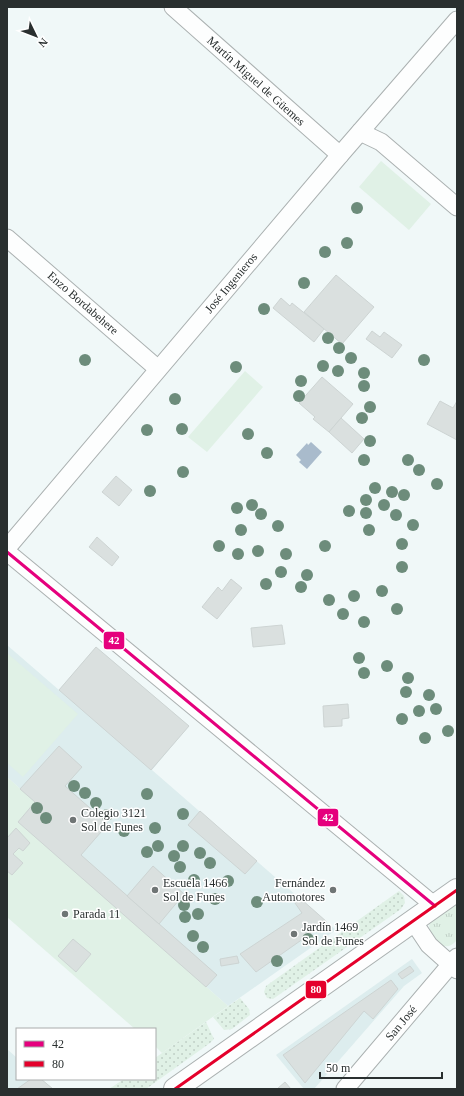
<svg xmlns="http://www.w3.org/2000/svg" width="464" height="1096" font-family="Georgia,serif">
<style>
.built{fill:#ddedee}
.grass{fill:url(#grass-dots)}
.park{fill:url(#park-tufts)}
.pitch{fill:#e0f1e6}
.water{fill:#a9bbcc}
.building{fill:#dae0df;stroke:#cdd4d3}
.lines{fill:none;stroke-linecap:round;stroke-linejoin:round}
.minor-casing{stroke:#abb1b1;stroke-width:19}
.major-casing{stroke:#abb1b1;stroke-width:24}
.minor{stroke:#fdfefe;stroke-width:17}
.major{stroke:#fdfefe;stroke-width:22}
.bus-1-casing{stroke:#fff;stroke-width:6}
.bus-2-casing{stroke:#fff;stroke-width:6}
.bus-1{stroke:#e5007d;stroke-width:3}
.bus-2{stroke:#e4002b;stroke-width:3}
.tree{fill:#6d8c7b}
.poi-dot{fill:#6f7575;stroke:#fff;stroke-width:1.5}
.labels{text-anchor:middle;stroke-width:3;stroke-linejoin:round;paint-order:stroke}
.street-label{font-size:12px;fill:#292f2f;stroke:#fff}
.poi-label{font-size:12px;fill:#292f2f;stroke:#fff;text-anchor:start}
.line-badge{stroke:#fff;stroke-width:1.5}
.badge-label{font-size:11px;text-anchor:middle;font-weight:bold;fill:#fff}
</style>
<defs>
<pattern id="grass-dots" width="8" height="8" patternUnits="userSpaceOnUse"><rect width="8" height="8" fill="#e0f1e6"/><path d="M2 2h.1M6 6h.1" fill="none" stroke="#c0cfc6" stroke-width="1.8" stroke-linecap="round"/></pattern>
<pattern id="park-tufts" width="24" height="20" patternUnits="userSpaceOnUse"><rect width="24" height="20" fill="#e0f1e6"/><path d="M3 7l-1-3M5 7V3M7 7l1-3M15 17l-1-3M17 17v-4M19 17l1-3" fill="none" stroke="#c0cfc6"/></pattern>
</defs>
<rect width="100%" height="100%" fill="#f0f8f8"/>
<!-- built -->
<g class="built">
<path d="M7,645L59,690L96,647L189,726L152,770L336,930L228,1006L18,822L35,802L7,777Z"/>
<path d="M412,959L422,973L404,986L314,1089H304L276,1055Z"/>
<path d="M7,1049L17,1058V1079H41L53,1089H7Z"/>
</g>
<!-- grass -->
<g class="grass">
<path d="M399,891L404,896L405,903L401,909L273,999L267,998L264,992L266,986Z"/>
<path d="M240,998L249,1009L250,1015L232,1029L224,1030L213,1017Z"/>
<path d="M206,1022L214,1039L210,1043L146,1089H109L124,1079H155V1058Z"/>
</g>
<!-- park -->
<path class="park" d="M457,902V940C455,942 452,945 449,946C437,949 426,930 430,921Z"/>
<!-- pitch -->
<g class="pitch">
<path d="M381,161L431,204L409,230L359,187Z"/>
<path d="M245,371L263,387L207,452L188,437Z"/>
<path d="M7,653L78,714L23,777L7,763Z"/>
<path d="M7,777L35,802L18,822L228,1006L162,1053L155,1046V1029H135L7,917Z"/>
</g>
<!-- water -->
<path class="water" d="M311,442L322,452L307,469L299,462L301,460L296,455L307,443L308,445Z"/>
<!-- building -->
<g class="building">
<path d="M336,275L374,307L342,344L304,312Z"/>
<path d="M281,298L290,306L292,303L324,329L314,342L273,308Z"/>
<path d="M372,331L380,337L384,332L402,345L392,358L366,339Z"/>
<path d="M322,377L353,404L329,432L313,419L315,417L299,403Z"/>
<path d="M440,401L453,408L457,401V440L427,424Z"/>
<path d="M341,418L364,439L352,453L329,432Z"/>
<path d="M116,476L132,490L119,506L102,492Z"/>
<path d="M97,537L119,557L112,566L89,547Z"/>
<path d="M231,579L242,588L217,619L202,607L218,587L222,591Z"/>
<path d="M282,625L285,644L253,647L251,628Z"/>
<path d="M96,647L189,726L151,770L59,690Z"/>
<path d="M348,704L349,718L342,719V726L324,727L323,706Z"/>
<path d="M59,746L82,767L65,786L108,824L81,855L217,975L206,987L18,822L35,802L20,789Z"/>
<path d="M200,811L257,861L245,874L188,825Z"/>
<path d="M16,828L30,843L23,851L19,848L13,854L23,863L12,875L7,871V838Z"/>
<path d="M153,866L184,894L159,924L127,896Z"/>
<path d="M301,899L327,922L256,972L240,954L302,913L295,903Z"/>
<path d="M73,939L91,954L76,972L58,956Z"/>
<path d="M237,956L239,963L221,966L220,959Z"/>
<path d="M410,966L414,971L402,979L398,974Z"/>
<path d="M391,980L398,989L373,1019L364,1011L305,1083L283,1055Z"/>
<path d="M31,1079H41L53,1089H17Z"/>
<path d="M285,1082L291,1089H277Z"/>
</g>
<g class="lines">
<!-- minor casing -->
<g class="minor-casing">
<g id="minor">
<path d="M173,7L340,155"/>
<path d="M360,132L381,142L457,207"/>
<path d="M7,238L158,369"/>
<path d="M7,548L340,155L457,20"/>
<path d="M7,552L435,906"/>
<path d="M413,921L429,945L457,970"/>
<path d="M345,1089L457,957"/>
</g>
</g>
<!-- major casing -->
<g class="major-casing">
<path id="major" d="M175,1089L457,890"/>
</g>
<!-- minor -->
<use href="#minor" class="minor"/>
<!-- major -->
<use href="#major" class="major"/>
<!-- bus-1 casing -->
<g class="bus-1-casing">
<path id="bus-1" d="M7,552L435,906"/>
</g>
<!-- bus-2 casing -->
<g class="bus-2-casing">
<path id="bus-2" d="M175,1089L457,890"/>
</g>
<!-- bus-1 -->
<use href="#bus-1" class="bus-1"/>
<!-- bus-2 -->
<use href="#bus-2" class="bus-2"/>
</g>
<!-- trees -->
<g class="tree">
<circle cx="357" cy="208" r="6"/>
<circle cx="347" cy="243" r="6"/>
<circle cx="325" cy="252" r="6"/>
<circle cx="304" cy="283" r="6"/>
<circle cx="264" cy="309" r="6"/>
<circle cx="328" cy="338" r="6"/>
<circle cx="339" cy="348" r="6"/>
<circle cx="351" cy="358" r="6"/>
<circle cx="85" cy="360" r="6"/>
<circle cx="424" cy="360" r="6"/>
<circle cx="323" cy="366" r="6"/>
<circle cx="236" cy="367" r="6"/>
<circle cx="338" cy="371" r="6"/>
<circle cx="364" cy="373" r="6"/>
<circle cx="301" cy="381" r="6"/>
<circle cx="364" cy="386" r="6"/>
<circle cx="299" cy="396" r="6"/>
<circle cx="175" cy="399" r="6"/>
<circle cx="370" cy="407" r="6"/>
<circle cx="362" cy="418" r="6"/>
<circle cx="182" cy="429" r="6"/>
<circle cx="147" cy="430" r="6"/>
<circle cx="248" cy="434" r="6"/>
<circle cx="370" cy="441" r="6"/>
<circle cx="267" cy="453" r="6"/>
<circle cx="364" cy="460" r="6"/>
<circle cx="408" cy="460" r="6"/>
<circle cx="419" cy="470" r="6"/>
<circle cx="183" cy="472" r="6"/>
<circle cx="437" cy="484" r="6"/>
<circle cx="375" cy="488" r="6"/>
<circle cx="150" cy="491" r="6"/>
<circle cx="392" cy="492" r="6"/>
<circle cx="404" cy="495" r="6"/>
<circle cx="366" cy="500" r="6"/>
<circle cx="252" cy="505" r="6"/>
<circle cx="384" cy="505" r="6"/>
<circle cx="237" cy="508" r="6"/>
<circle cx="349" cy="511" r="6"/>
<circle cx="366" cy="513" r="6"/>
<circle cx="261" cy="514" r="6"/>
<circle cx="396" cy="515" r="6"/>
<circle cx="413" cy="525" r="6"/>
<circle cx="278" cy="526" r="6"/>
<circle cx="241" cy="530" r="6"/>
<circle cx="369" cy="530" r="6"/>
<circle cx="402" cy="544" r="6"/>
<circle cx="219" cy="546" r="6"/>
<circle cx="325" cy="546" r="6"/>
<circle cx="258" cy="551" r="6"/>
<circle cx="238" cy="554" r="6"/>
<circle cx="286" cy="554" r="6"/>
<circle cx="402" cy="567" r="6"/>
<circle cx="281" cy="572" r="6"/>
<circle cx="307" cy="575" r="6"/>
<circle cx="266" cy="584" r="6"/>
<circle cx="301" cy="587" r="6"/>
<circle cx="382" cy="591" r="6"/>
<circle cx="354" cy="596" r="6"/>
<circle cx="329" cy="600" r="6"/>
<circle cx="397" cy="609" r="6"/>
<circle cx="343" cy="614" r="6"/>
<circle cx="364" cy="622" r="6"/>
<circle cx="359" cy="658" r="6"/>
<circle cx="387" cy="666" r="6"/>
<circle cx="364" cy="673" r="6"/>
<circle cx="408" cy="678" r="6"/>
<circle cx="406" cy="692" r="6"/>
<circle cx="429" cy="695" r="6"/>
<circle cx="436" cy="709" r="6"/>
<circle cx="419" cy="711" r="6"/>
<circle cx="402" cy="719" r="6"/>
<circle cx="448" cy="731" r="6"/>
<circle cx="425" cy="738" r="6"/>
<circle cx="74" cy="786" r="6"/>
<circle cx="85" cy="793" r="6"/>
<circle cx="147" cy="794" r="6"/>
<circle cx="96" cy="803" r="6"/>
<circle cx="37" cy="808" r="6"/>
<circle cx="183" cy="814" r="6"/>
<circle cx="107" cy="815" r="6"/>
<circle cx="46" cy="818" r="6"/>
<circle cx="155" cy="828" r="6"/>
<circle cx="124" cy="831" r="6"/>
<circle cx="158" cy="846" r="6"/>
<circle cx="183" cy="846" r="6"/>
<circle cx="147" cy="852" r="6"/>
<circle cx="200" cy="853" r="6"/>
<circle cx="174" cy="856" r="6"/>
<circle cx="210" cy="863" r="6"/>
<circle cx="180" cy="867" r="6"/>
<circle cx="194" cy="880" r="6"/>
<circle cx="228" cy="881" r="6"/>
<circle cx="215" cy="899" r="6"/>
<circle cx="257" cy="902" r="6"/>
<circle cx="184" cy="905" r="6"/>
<circle cx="198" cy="914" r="6"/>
<circle cx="185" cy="917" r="6"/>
<circle cx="193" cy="936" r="6"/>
<circle cx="308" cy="939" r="6"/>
<circle cx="203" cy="947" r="6"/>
<circle cx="277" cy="961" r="6"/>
</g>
<!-- markers -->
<g class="poi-dot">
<circle cx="73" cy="820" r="4"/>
<circle cx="155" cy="890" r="4"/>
<circle cx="333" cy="890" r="4"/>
<circle cx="65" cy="914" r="4"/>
<circle cx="294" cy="934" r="4"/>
</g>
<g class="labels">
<!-- street labels -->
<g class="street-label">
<text transform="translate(256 81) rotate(42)" y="4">Martín Miguel de Güemes</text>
<text transform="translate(231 283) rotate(-50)" y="4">José Ingenieros</text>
<text transform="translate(83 303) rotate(41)" y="4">Enzo Bordabehere</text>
<text transform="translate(401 1023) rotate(-50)" y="4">San José</text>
</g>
<!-- poi labels -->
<g class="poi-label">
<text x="81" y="817">Colegio 3121<tspan x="81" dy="14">Sol de Funes</tspan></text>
<text x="163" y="887">Escuela 1466<tspan x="163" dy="14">Sol de Funes</tspan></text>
<text x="325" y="887" text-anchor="end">Fernández<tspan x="325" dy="14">Automotores</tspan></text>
<text x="73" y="918">Parada 11</text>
<text x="302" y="931">Jardín 1469<tspan x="302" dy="14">Sol de Funes</tspan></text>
</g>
</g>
<g class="line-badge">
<rect x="103" y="631" width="22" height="19" rx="4" fill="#e5007d"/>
<rect x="317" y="808" width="22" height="19" rx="4" fill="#e5007d"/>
<rect x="305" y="980" width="22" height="19" rx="4" fill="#e4002b"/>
</g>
<g class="badge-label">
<text x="114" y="644">42</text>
<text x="328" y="821">42</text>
<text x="316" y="993">80</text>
</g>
<!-- border -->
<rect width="464" height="1096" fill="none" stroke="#292f2f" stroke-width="16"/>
<!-- legend -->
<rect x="16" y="1028" width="140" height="52" fill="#ffffff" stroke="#a9acac"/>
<rect x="24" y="1041" width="20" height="6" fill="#e5007d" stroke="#a9acac"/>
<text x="52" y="1048" font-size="12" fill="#292f2f">42</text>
<rect x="24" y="1061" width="20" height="6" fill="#e4002b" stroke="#a9acac"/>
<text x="52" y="1068" font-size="12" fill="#292f2f">80</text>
<!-- north arrow -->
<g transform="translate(36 36) rotate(133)" stroke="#ffffff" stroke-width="3" paint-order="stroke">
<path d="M0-3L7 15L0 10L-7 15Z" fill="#292f2f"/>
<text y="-6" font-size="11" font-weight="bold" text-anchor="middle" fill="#292f2f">N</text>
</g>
<!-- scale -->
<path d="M320 1072v6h122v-6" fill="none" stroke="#292f2f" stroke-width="2"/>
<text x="326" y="1072" font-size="12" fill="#292f2f" stroke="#ffffff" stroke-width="3" paint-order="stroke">50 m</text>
</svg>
